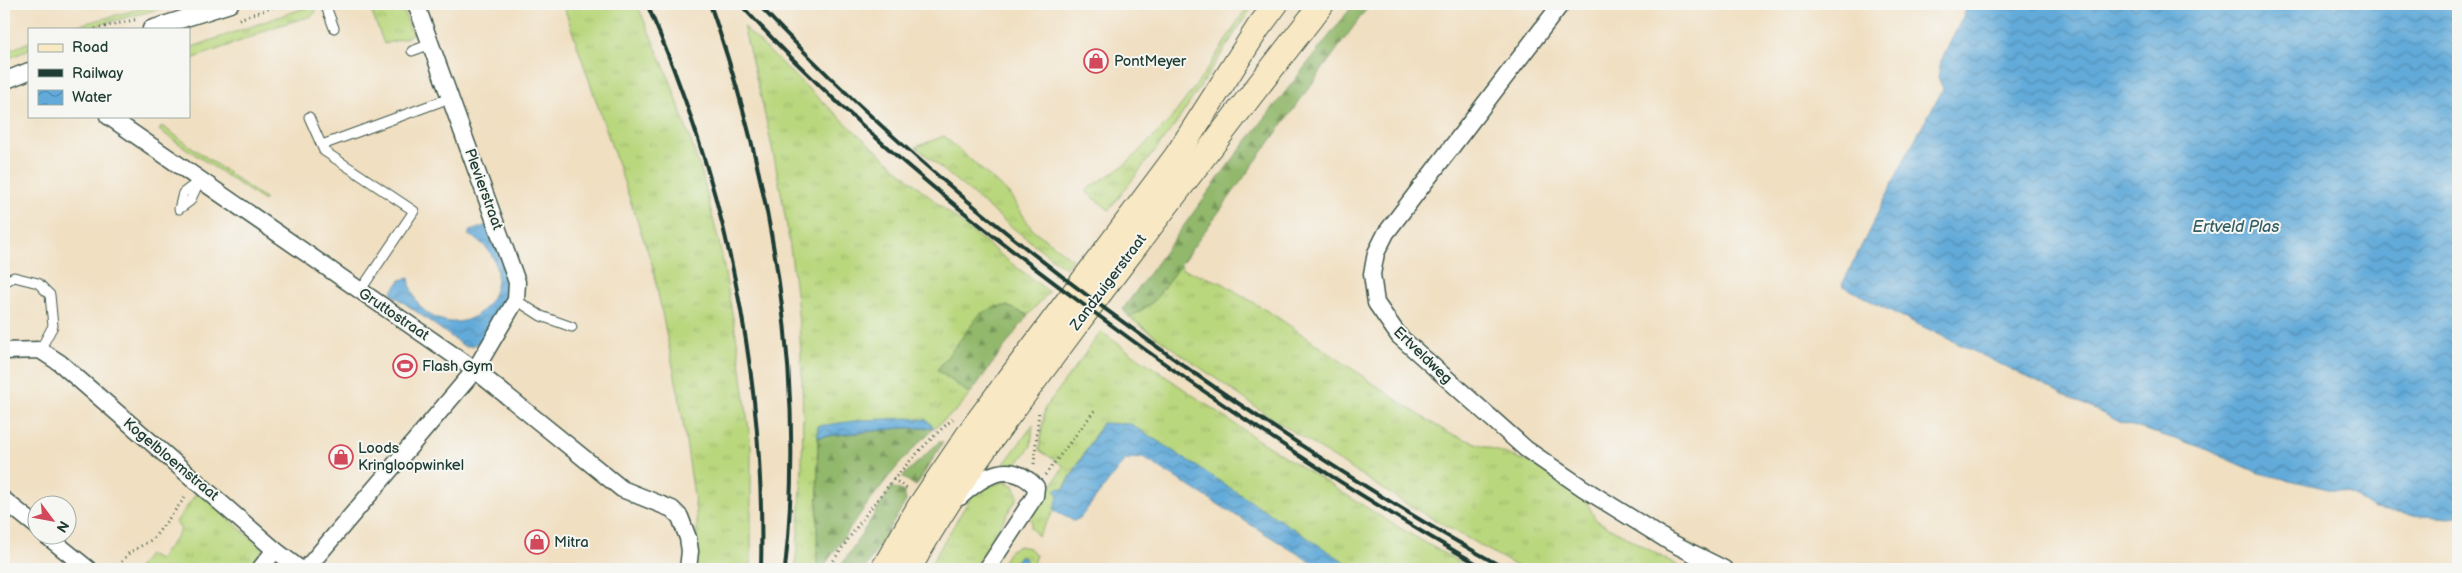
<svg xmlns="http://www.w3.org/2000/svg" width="2462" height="573" font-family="'Balsamiq Sans',sans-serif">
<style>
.grass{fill:url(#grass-tufts);stroke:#6c8a58}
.forest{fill:url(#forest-firs);stroke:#587a50}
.water{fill:url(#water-waves);stroke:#407486}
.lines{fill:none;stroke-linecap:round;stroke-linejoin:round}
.lane-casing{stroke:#3e5549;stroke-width:11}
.street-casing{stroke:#3e5549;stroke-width:19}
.secondary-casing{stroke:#3e5549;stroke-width:26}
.path{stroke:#3e5549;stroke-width:3;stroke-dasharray:1 4;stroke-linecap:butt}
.lane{stroke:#fff;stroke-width:9}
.street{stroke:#fff;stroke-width:16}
.secondary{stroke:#f8e8c3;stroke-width:24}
.rail{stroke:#1f3d34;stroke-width:4}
.labels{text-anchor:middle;stroke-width:4;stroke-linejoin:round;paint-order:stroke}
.poi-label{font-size:15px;fill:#1f3d34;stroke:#f6f6f2;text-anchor:start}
.street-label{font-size:15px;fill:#1f3d34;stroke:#f6f6f2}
.water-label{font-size:16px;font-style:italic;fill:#335e66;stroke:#f6f6f2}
</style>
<defs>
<pattern id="grass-tufts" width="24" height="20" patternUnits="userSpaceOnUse" patternTransform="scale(1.25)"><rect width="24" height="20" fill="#b9d77d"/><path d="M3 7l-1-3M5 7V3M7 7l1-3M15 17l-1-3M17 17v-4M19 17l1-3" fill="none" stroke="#9fb96d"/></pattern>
<pattern id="forest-firs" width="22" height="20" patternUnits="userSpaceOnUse" patternTransform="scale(1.25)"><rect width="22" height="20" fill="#92b86c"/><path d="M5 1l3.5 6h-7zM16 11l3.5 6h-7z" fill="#77975a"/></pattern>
<pattern id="water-waves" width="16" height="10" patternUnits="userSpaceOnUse" patternTransform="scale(1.25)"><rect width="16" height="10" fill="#62aad9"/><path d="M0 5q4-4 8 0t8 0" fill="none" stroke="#508cb1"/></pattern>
</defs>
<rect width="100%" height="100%" fill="#f6f6f2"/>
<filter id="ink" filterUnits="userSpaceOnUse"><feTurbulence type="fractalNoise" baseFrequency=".02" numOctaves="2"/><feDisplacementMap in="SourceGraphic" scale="10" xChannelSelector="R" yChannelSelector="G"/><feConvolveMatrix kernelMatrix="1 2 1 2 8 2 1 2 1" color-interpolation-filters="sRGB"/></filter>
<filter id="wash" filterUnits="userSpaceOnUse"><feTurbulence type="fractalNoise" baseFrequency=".0096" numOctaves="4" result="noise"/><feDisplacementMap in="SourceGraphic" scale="20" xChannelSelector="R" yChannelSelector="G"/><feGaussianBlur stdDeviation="1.12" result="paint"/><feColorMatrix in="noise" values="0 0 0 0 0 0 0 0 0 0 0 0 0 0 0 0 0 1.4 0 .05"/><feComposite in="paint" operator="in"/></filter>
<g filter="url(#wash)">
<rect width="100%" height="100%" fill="#f0dfc1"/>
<!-- grass -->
<g class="grass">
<path d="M158,4H178L83,29H64Z"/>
<path d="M372,4H401L412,34L406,38L384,44L371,10Z"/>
<path d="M563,4H637L671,83L702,174L721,251L738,346L751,446V569H695L697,523L694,495L679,396L652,264Z"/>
<path d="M1249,4H1254L1177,122L1109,210L1085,191L1126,164L1171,119L1205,73Z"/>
<path d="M313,5L316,12L312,16C299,20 265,28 257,35L189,60V48Z"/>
<path d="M743,26C840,121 941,211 1049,292L1028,315L1007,306L995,307L980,315L937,370L970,394L958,409L934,428L927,420L818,426L817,569H795C804,478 806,385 796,293C786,203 766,114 743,26Z"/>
<path d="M29,42V49L4,61V53Z"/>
<path d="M162,126L265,199L264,201L159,130Z"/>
<path d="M944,136L1010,195L1032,229L1072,259L1065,268L1013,228L916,147Z"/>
<path d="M1180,263L1182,269L1222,283L1280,319L1407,407L1448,433L1531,463L1586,501L1596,520L1684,569H1522L1405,503L1273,419L1130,318L1154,301Z"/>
<path d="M1101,332L1258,440L1393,524L1471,569H1356L1102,423L1059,496L1054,511L1038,536L1031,528L1032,516L1064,466L1039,450L1045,408Z"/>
<path d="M1033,425L1031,446L1018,463L1003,465Z"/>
<path d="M1008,481V484L1014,485L1018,497L973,569H928L972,495L981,488Z"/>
<path d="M198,491L263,549L247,569H137L148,555L159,560L181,530L176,522Z"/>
<path d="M1019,546L1029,548L1036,555L1031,569H1024L1026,564L1011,566L1010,569H998L1010,550Z"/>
</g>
<!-- forest -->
<g class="forest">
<path d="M1354,4H1370L1154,301L1130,318L1123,309L1226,168Z"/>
<path d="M1007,306L1028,315L970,394L937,370L980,314L995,307Z"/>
<path d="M902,428H934C889,470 856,519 822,569H817L818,437Z"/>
<path d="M939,442H943L916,486L902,477Z"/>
<path d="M892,487L904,492L906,501L865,569H839Z"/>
</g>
<!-- water -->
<g class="water">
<path d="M1969,4H2458V517L2449,518L2410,515L2374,509L2354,495L2259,473L2198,446L2122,423L1876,304L1842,285L1909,150L1943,89L1938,77L1941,61Z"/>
<path d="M487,225L511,282L509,299L482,340L473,346H464L393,295L392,291L400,280L409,278C411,294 418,308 432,316C485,345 528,262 468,235L470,231Z"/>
<path d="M909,418L927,420L934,428H902L818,437V426L861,420Z"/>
<path d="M1102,423L1131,424L1356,569H1322L1144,458L1125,460L1080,518L1074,521L1054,511L1058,496L1055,490L1058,488L1064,489Z"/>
<path d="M1020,556L1026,559L1024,569H1010Z"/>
</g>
</g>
<g filter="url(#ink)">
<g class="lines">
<!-- lane casing -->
<g class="lane-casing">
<g id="lane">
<path d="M325,4L334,28"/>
<path d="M412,51L431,44"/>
<path d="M309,117L324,151L414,211L360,291"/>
<path d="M322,145L450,98"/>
<path d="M200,180L190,201L179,209L183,193Z"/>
<path d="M4,282L14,277L38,283L50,295L53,326L40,350"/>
<path d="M516,300L541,316L572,327"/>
</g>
</g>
<!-- street casing -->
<g class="street-casing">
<g id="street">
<path d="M1561,4L1386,233L1376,253L1372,274L1376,303L1399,336L1526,449L1583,488L1670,542L1724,569"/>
<path d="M151,29L230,4"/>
<path d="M4,81L29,71"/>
<path d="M108,116L475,370L622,489L672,509L680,517L688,538L690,551L688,569"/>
<path d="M4,351L40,350L60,363L275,550L300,569"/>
<path d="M960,497C984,475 1010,459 1036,487L1035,496L987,569"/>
<path d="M4,500L38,527"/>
<path d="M47,536L88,569"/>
<path d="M260,569L275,550"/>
<path d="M306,569L475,370L516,300L517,282L416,4"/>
</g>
</g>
<!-- secondary casing -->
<g class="secondary-casing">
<g id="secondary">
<path d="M883,569L919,507L974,426L1177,155L1258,28L1276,4"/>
<path d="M909,569C955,484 1015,407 1073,329C1155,220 1238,111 1322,4"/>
</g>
</g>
<!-- path -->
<g class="path">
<path d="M239,19L282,4"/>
<path d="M95,29L138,19"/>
<path d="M1034,464L1039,410"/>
<path d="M1045,475L1095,410"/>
<path d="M893,479L907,488"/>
<path d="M115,569L129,553L153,539L187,495"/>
<path d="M828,569C865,513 904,461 955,417"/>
</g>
<!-- lane -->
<use href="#lane" class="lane"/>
<!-- street -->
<use href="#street" class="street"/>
<!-- secondary -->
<use href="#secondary" class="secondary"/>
<!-- rail -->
<g class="rail">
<path d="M647,4C725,182 766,374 761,569"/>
<path d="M710,4C773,184 806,379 785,569"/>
<path d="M740,4C843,117 961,214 1084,305C1213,401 1346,490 1486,569"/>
<path d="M758,4C889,144 1037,263 1194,373C1295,443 1398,510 1506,569"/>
</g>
</g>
</g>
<!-- icons -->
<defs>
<g id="shop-ring" transform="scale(1.25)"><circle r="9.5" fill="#f6f6f2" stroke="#d1495b" stroke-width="1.5"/><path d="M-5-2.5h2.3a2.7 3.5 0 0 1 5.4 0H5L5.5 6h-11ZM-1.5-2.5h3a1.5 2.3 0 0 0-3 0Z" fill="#d1495b"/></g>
<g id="stadium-ring" transform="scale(1.25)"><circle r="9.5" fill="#f6f6f2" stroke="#d1495b" stroke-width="1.5"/><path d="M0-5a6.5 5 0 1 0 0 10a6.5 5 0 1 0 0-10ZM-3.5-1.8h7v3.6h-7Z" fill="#d1495b"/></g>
</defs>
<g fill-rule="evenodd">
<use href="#shop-ring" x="1096" y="61"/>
<use href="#stadium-ring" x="405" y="366"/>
<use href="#shop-ring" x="341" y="457"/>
<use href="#shop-ring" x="537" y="542"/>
</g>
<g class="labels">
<!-- poi labels -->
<g class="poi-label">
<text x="1114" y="66">PontMeyer</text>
<text x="422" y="371">Flash Gym</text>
<text x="358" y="453">Loods<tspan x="358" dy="17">Kringloopwinkel</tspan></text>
<text x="554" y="547">Mitra</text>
</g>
<!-- street labels -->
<g class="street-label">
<text transform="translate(484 189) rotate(70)" y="5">Plevierstraat</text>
<text transform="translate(1108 282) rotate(-53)" y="5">Zandzuigerstraat</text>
<text transform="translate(394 314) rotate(34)" y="5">Gruttostraat</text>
<text transform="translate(1423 355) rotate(44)" y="5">Ertveldweg</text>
<text transform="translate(171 459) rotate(40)" y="5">Kogelbloemstraat</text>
</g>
<!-- water labels -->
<g class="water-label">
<text x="2236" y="232">Ertveld Plas</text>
</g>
</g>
<!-- margin -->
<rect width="2462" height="573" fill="none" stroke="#f6f6f2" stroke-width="20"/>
<!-- legend -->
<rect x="28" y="28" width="162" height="90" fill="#f6f6f2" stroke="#a0aca6"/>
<rect x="38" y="44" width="25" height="8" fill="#f8e8c3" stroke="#a0aca6"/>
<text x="72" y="52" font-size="15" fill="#1f3d34">Road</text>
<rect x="38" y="69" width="25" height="8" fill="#1f3d34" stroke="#a0aca6"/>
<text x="72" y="78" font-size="15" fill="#1f3d34">Railway</text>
<rect x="38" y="90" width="25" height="15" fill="url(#water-waves)" stroke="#a0aca6"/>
<text x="72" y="102" font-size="15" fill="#1f3d34">Water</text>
<!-- north arrow -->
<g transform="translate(52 520) rotate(122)"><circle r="24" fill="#f6f6f2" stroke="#a0aca6"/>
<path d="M0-4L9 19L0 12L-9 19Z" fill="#d1495b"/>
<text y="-8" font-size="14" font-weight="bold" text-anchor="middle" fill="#1f3d34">N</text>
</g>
</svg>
